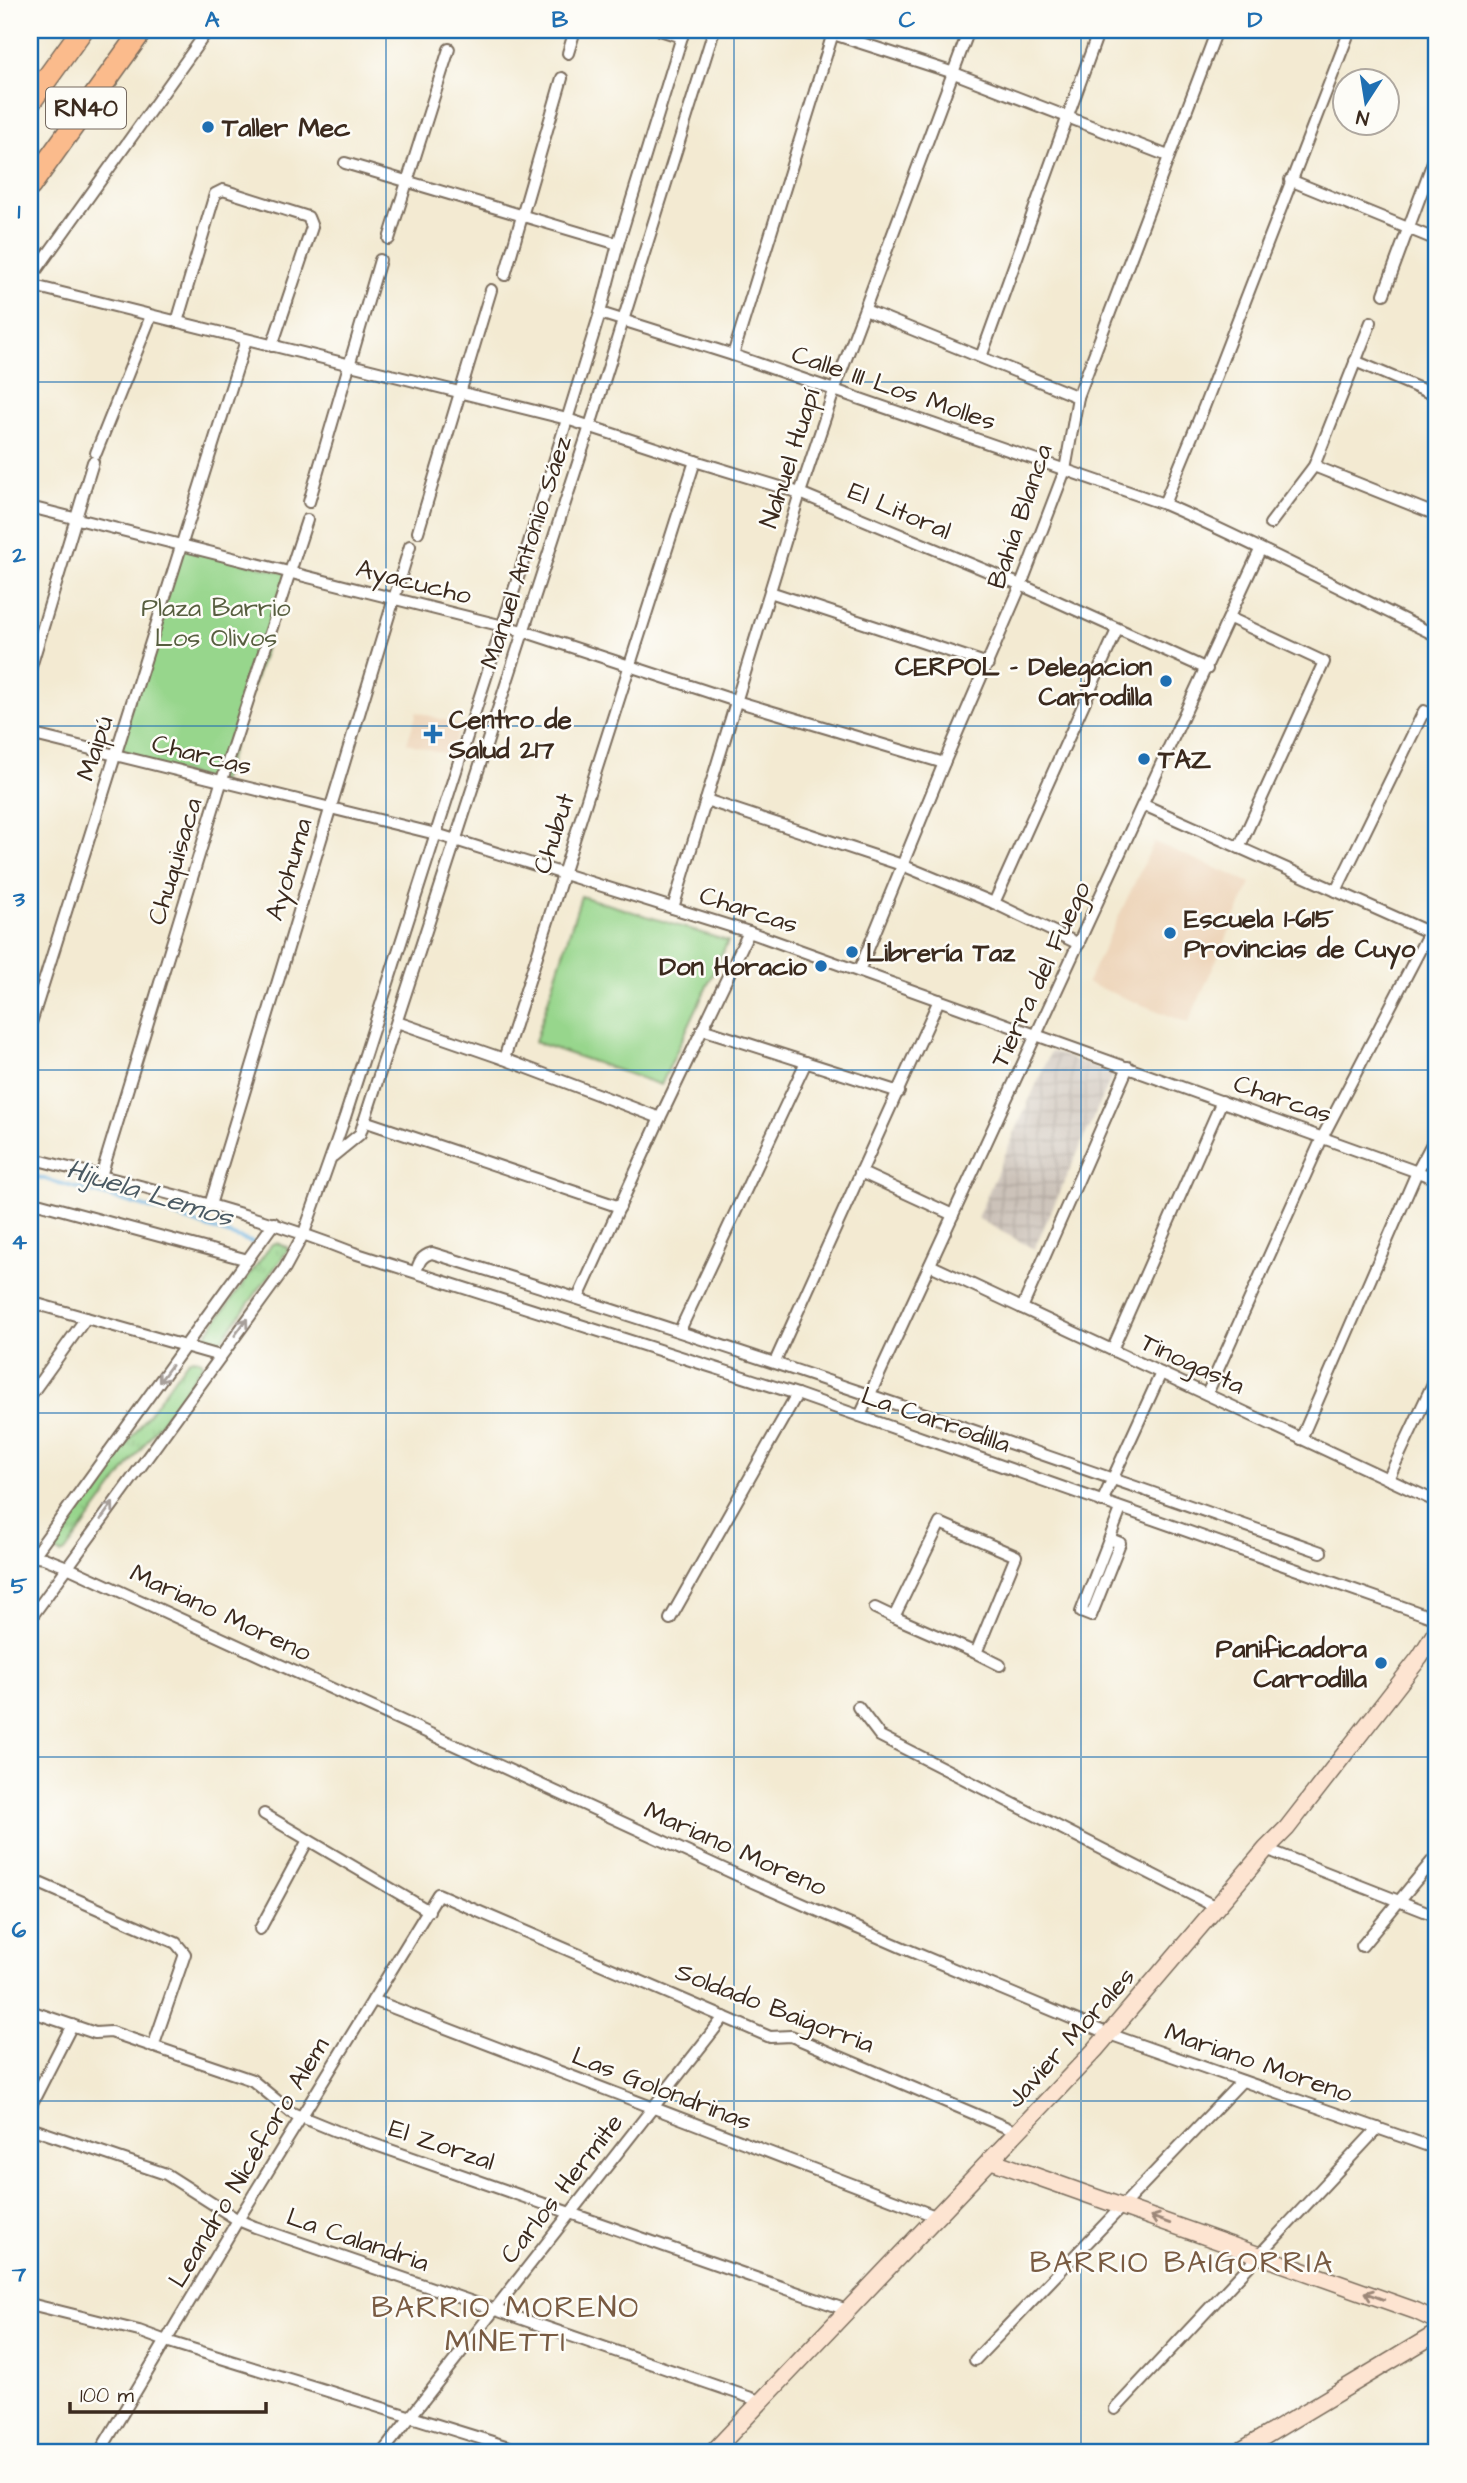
<svg xmlns="http://www.w3.org/2000/svg" width="1467" height="2483" font-family="'Architects Daughter',sans-serif">
<style>
.built{fill:#eed6bb}
.industrial{fill:url(#industrial-grid)}
.grass{fill:url(#grass-tufts);stroke:#698055;stroke-width:2}
.park{fill:#97d68c;stroke:#698055;stroke-width:2}
.lines{fill:none;stroke-linecap:round;stroke-linejoin:round}
.stream{stroke:#6ab3e2;stroke-width:3.5}
.street-casing{stroke:#7b6d5d;stroke-width:14}
.secondary-casing{stroke:#7b6d5d;stroke-width:19}
.highway-casing{stroke:#7b6d5d;stroke-width:24}
.street{stroke:#fff;stroke-width:10}
.secondary{stroke:#fde4d1;stroke-width:16}
.highway{stroke:#fbbb8c;stroke-width:21}
.oneway{stroke:#a79f9a}
.oneway2{stroke:#9c8778}
.grid{fill:none;stroke:#1f6fb2;stroke-width:2;stroke-opacity:0.55}
.poi-dot{fill:#1f6fb2;stroke:#fdfcf7;stroke-width:2.5}
.labels{text-anchor:middle;stroke-width:5;stroke-linejoin:round;paint-order:stroke}
.shield{fill:#fdfcf7;stroke:#75695f;stroke-width:2}
.shield-label{font-size:24px;font-weight:bold;fill:#3b2a1e}
.poi-label{font-size:26px;font-weight:bold;fill:#3b2a1e;stroke:#fdfcf7;text-anchor:start}
.street-label{font-size:26px;fill:#3b2a1e;stroke:#fdfcf7}
.park-label{font-size:26px;fill:#575e3f;stroke:#fdfcf7}
.water-label{font-size:28px;font-style:italic;fill:#4b5a63;stroke:#fdfcf7}
.quarter-label{font-size:30px;letter-spacing:2px;fill:#795b42;stroke:#fdfcf7}
.neatline{fill:none;stroke:#1f6fb2;stroke-width:2.5}
.grid-label{font-size:23px;text-anchor:middle;font-weight:bold;fill:#1f6fb2}
</style>
<defs>
<pattern id="industrial-grid" width="8" height="8" patternUnits="userSpaceOnUse" patternTransform="scale(1.75)"><rect width="8" height="8" fill="#ccc2b9"/><path d="M0 4h8M4 0v8" fill="none" stroke="#b0a79f"/></pattern>
<pattern id="grass-tufts" width="24" height="20" patternUnits="userSpaceOnUse" patternTransform="scale(1.75)"><rect width="24" height="20" fill="#97d68c"/><path d="M3 7l-1-3M5 7V3M7 7l1-3M15 17l-1-3M17 17v-4M19 17l1-3" fill="none" stroke="#83b878"/></pattern>
</defs>
<rect width="100%" height="100%" fill="#fdfcf7"/>
<filter id="ink" filterUnits="userSpaceOnUse"><feTurbulence type="fractalNoise" baseFrequency=".0143" numOctaves="2"/><feDisplacementMap in="SourceGraphic" scale="14" xChannelSelector="R" yChannelSelector="G"/><feConvolveMatrix kernelMatrix="1 2 1 2 8 2 1 2 1" color-interpolation-filters="sRGB"/></filter>
<filter id="wash" filterUnits="userSpaceOnUse"><feTurbulence type="fractalNoise" baseFrequency=".00686" numOctaves="4" result="noise"/><feDisplacementMap in="SourceGraphic" scale="28" xChannelSelector="R" yChannelSelector="G"/><feGaussianBlur stdDeviation="1.57" result="paint"/><feColorMatrix in="noise" values="0 0 0 0 0 0 0 0 0 0 0 0 0 0 0 0 0 1.4 0 .05"/><feComposite in="paint" operator="in"/></filter>
<g filter="url(#wash)">
<rect width="100%" height="100%" fill="#f3ead2"/>
<!-- built -->
<g class="built">
<path d="M417,712L461,725L449,755L407,743Z"/>
<path d="M1154,842L1251,883L1188,1023L1087,983Z"/>
</g>
<!-- industrial -->
<path class="industrial" d="M1051,1051L1113,1074L1034,1249L977,1218Z"/>
<!-- grass -->
<g class="grass">
<path d="M277,1243L287,1247L288,1250L220,1342L207,1340L205,1336L272,1244Z"/>
<path d="M192,1358L202,1361L203,1365L65,1552L61,1554L54,1551L52,1548L187,1361Z"/>
</g>
<!-- park -->
<g class="park">
<path d="M181,546L290,574L221,783L116,755Z"/>
<path d="M581,896L728,941L661,1085L535,1042Z"/>
</g>
<g class="lines">
<!-- stream -->
<path class="stream" d="M30,1175L153,1209L257,1244"/>
</g>
</g>
<g filter="url(#ink)">
<g class="lines">
<!-- street casing -->
<g class="street-casing">
<g id="street">
<path d="M660,30L682,37"/>
<path d="M821,30L954,73L1168,156"/>
<path d="M568,53L575,30"/>
<path d="M345,163L618,244"/>
<path d="M1290,180L1437,240"/>
<path d="M389,239L449,49"/>
<path d="M505,275L562,78"/>
<path d="M30,279L208,30"/>
<path d="M30,285L567,419L695,461L800,493L1021,585L1207,669"/>
<path d="M1384,294L1437,151"/>
<path d="M865,310L1078,397"/>
<path d="M600,313L733,355L1164,504C1257,544 1346,592 1437,636"/>
<path d="M177,322L215,194L223,190L308,217L312,227L272,346"/>
<path d="M733,355L834,30"/>
<path d="M981,357L1099,30"/>
<path d="M1355,361L1437,396"/>
<path d="M96,453L151,316"/>
<path d="M1314,466L1437,515"/>
<path d="M309,502L380,260"/>
<path d="M1164,504L1204,407L1350,30"/>
<path d="M30,507L523,631L736,701L944,763"/>
<path d="M1270,524L1314,466L1371,322"/>
<path d="M418,532L491,290"/>
<path d="M770,592L988,664"/>
<path d="M1230,618L1324,662L1239,848"/>
<path d="M30,670L93,462"/>
<path d="M30,734L436,834L749,932L1437,1179"/>
<path d="M706,800L902,865L994,903L1079,944"/>
<path d="M1144,805L1437,936"/>
<path d="M1336,891L1424,711L1437,717"/>
<path d="M994,903L1117,630"/>
<path d="M673,908L800,493L834,391L969,30"/>
<path d="M859,971L944,763L1021,585L1065,470L1078,397L1217,30"/>
<path d="M397,1022L504,1059L660,1118"/>
<path d="M30,1026L246,340"/>
<path d="M702,1029L899,1092"/>
<path d="M504,1059L695,461"/>
<path d="M364,1121L620,1207"/>
<path d="M333,1156L360,1134L590,426L714,30"/>
<path d="M30,1158C139,1186 249,1211 354,1253L797,1394L1437,1619"/>
<path d="M860,1172L953,1215"/>
<path d="M101,1176L221,783L307,520"/>
<path d="M30,1201L248,1260"/>
<path d="M210,1205L410,546"/>
<path d="M930,1265L1437,1502"/>
<path d="M416,1272C419,1262 421,1256 432,1253C731,1345 1026,1448 1321,1552"/>
<path d="M578,1298L660,1118L749,932"/>
<path d="M30,1302L220,1356"/>
<path d="M1022,1308L1128,1067"/>
<path d="M680,1330L806,1062"/>
<path d="M1112,1350L1222,1101"/>
<path d="M775,1362L939,1000"/>
<path d="M1207,1394L1323,1136L1437,917"/>
<path d="M30,1396L86,1318"/>
<path d="M860,1416L1260,550"/>
<path d="M1301,1439L1417,1172L1437,1134"/>
<path d="M1388,1479L1437,1375"/>
<path d="M1102,1502L1161,1373"/>
<path d="M940,1523L1016,1556L976,1653L894,1617Z"/>
<path d="M1110,1539L1120,1543L1091,1616L1081,1612L1121,1509"/>
<path d="M30,1556L44,1558L67,1567L750,1881L901,1947L1109,2034L1437,2149"/>
<path d="M30,1561L274,1223"/>
<path d="M875,1608L894,1617"/>
<path d="M30,1619L285,1268L304,1233L345,1117L522,565L600,313L618,244L684,30"/>
<path d="M670,1619L797,1394"/>
<path d="M976,1653L1000,1665"/>
<path d="M858,1707L880,1736L1216,1907"/>
<path d="M264,1814L429,1911"/>
<path d="M1266,1849L1437,1916"/>
<path d="M30,1879L176,1943L185,1954L153,2047"/>
<path d="M260,1929L308,1840"/>
<path d="M1362,1946L1437,1855"/>
<path d="M373,2000L935,2216"/>
<path d="M30,2011L95,2033L111,2032L252,2080L292,2113L336,2131L847,2310"/>
<path d="M30,2107L72,2025"/>
<path d="M30,2128L166,2174L238,2220L255,2227L760,2401"/>
<path d="M30,2304L139,2331L166,2341L528,2453"/>
<path d="M975,2360L1242,2081"/>
<path d="M1115,2409L1378,2128"/>
<path d="M99,2453L238,2220L438,1894L770,2037L791,2036L1017,2132"/>
<path d="M382,2453L724,2017"/>
<path d="M1434,2453L1437,2449"/>
</g>
</g>
<!-- secondary casing -->
<g class="secondary-casing">
<g id="secondary">
<path d="M990,2160L1416,2311L1437,2321"/>
<path d="M712,2453L1095,2050L1266,1849L1287,1828L1420,1657L1437,1630"/>
<path d="M1237,2453L1437,2333"/>
</g>
</g>
<!-- highway casing -->
<g class="highway-casing">
<g id="highway">
<path d="M30,102L82,30"/>
<path d="M30,186L142,30"/>
</g>
</g>
<!-- street -->
<use href="#street" class="street"/>
<!-- secondary -->
<use href="#secondary" class="secondary"/>
<!-- highway -->
<use href="#highway" class="highway"/>
</g>
<!-- one-way arrows -->
<defs><path id="oneway-shaft" d="M-6 0H5M1.5-3L5.5 0L1.5 3" fill="none" stroke-width="1.6" stroke-linecap="round" stroke-linejoin="round" transform="scale(1.75)"/></defs>
<g class="oneway">
<use href="#oneway-shaft" transform="translate(241 1327) rotate(-54)"/>
<use href="#oneway-shaft" transform="translate(165 1374) rotate(126)"/>
<use href="#oneway-shaft" transform="translate(107 1511) rotate(-54)"/>
</g>
<g class="oneway2">
<use href="#oneway-shaft" transform="translate(1160 2220) rotate(-160)"/>
<use href="#oneway-shaft" transform="translate(1374 2296) rotate(-160)"/>
</g>
</g>
<!-- grid -->
<path class="grid" d="M386,30V2453M734,30V2453M1081,30V2453M30,382H1437M30,726H1437M30,1070H1437M30,1413H1437M30,1757H1437M30,2101H1437"/>
<!-- markers -->
<g class="poi-dot">
<circle cx="208" cy="127" r="7"/>
<circle cx="1166" cy="681" r="7"/>
<path d="M429.5 723.5h7v7h7v7h-7v7h-7v-7h-7v-7h7z"/>
<circle cx="1144" cy="759" r="7"/>
<circle cx="1170" cy="933" r="7"/>
<circle cx="852" cy="952" r="7"/>
<circle cx="821" cy="966" r="7"/>
<circle cx="1381" cy="1663" r="7"/>
</g>
<g class="labels">
<!-- shield labels -->
<rect class="shield" x="46" y="87.5" width="80" height="41" rx="5"/>
<g class="shield-label">
<text x="86" y="116">RN40</text>
</g>
<!-- poi labels -->
<g class="poi-label">
<text x="222" y="136">Taller Mec</text>
<text x="1152" y="675" text-anchor="end">CERPOL - Delegacion<tspan x="1152" dy="30">Carrodilla</tspan></text>
<text x="449" y="728">Centro de<tspan x="449" dy="30">Salud 217</tspan></text>
<text x="1158" y="768">TAZ</text>
<text x="1184" y="927">Escuela 1-615<tspan x="1184" dy="30">Provincias de Cuyo</tspan></text>
<text x="866" y="961">Librería Taz</text>
<text x="807" y="975" text-anchor="end">Don Horacio</text>
<text x="1367" y="1657" text-anchor="end">Panificadora<tspan x="1367" dy="30">Carrodilla</tspan></text>
</g>
<!-- street labels -->
<g class="street-label">
<text transform="translate(894 387) rotate(19)" y="9">Calle III Los Molles</text>
<text transform="translate(789 458) rotate(-72)" y="9">Nahuel Huapí</text>
<text transform="translate(900 510) rotate(23)" y="9">El Litoral</text>
<text transform="translate(1019 516) rotate(-71)" y="9">Bahía Blanca</text>
<text transform="translate(525 552) rotate(-72)" y="9">Manuel Antonio Sáez</text>
<text transform="translate(414 581) rotate(14)" y="9">Ayacucho</text>
<text transform="translate(94 748) rotate(-72)" y="9">Maipú</text>
<text transform="translate(202 754) rotate(14)" y="9">Charcas</text>
<text transform="translate(553 833) rotate(-72)" y="9">Chubut</text>
<text transform="translate(174 861) rotate(-73)" y="9">Chuquisaca</text>
<text transform="translate(288 869) rotate(-73)" y="9">Ayohuma</text>
<text transform="translate(749 909) rotate(18)" y="9">Charcas</text>
<text transform="translate(1040 974) rotate(-65)" y="9">Tierra del Fuego</text>
<text transform="translate(1283 1098) rotate(19)" y="9">Charcas</text>
<text transform="translate(1193 1363) rotate(25)" y="9">Tinogasta</text>
<text transform="translate(936 1419) rotate(19)" y="9">La Carrodilla</text>
<text transform="translate(221 1612) rotate(25)" y="9">Mariano Moreno</text>
<text transform="translate(736 1848) rotate(24)" y="9">Mariano Moreno</text>
<text transform="translate(775 2007) rotate(21)" y="9">Soldado Baigorria</text>
<text transform="translate(1070 2037) rotate(-48)" y="9">Javier Morales</text>
<text transform="translate(1259 2062) rotate(19)" y="9">Mariano Moreno</text>
<text transform="translate(662 2088) rotate(21)" y="9">Las Golondrinas</text>
<text transform="translate(442 2144) rotate(19)" y="9">El Zorzal</text>
<text transform="translate(248 2162) rotate(-59)" y="9">Leandro Nicéforo Alem</text>
<text transform="translate(561 2188) rotate(-52)" y="9">Carlos Hermite</text>
<text transform="translate(358 2239) rotate(19)" y="9">La Calandria</text>
</g>
<!-- park labels -->
<g class="park-label">
<text x="216" y="616">Plaza Barrio<tspan x="216" dy="30">Los Olivos</tspan></text>
</g>
<!-- water labels -->
<g class="water-label">
<text transform="translate(150 1192) rotate(17)" y="10">Hijuela Lemos</text>
</g>
<!-- quarter labels -->
<g class="quarter-label">
<text x="1182" y="2272">BARRIO BAIGORRIA</text>
<text x="506" y="2317">BARRIO MORENO<tspan x="506" dy="34">MINETTI</tspan></text>
</g>
</g>
<!-- margin -->
<rect width="1467" height="2483" fill="none" stroke="#fdfcf7" stroke-width="77"/>
<!-- north arrow -->
<g transform="translate(1366 102) rotate(192)"><circle r="33" fill="#fdfcf7" stroke="#afa8a0" stroke-width="2"/>
<path d="M0-5L12 26L0 18L-12 26Z" fill="#1f6fb2"/>
<text y="-10" font-size="19" font-weight="bold" text-anchor="middle" fill="#3b2a1e">N</text>
</g>
<!-- scale -->
<path d="M70 2402v10h196v-10" fill="none" stroke="#3b2a1e" stroke-width="3.5"/>
<text x="80" y="2402" font-size="21" fill="#3b2a1e" stroke="#fdfcf7" stroke-width="5" paint-order="stroke">100 m</text>
<rect x="38" y="38" width="1390" height="2406" class="neatline"/>
<g class="grid-label">
<text x="212" y="27">A</text>
<text x="560" y="27">B</text>
<text x="907" y="27">C</text>
<text x="1255" y="27">D</text>
<text x="19" y="218">1</text>
<text x="19" y="562">2</text>
<text x="19" y="906">3</text>
<text x="19" y="1249">4</text>
<text x="19" y="1593">5</text>
<text x="19" y="1937">6</text>
<text x="19" y="2281">7</text>
</g>
</svg>
